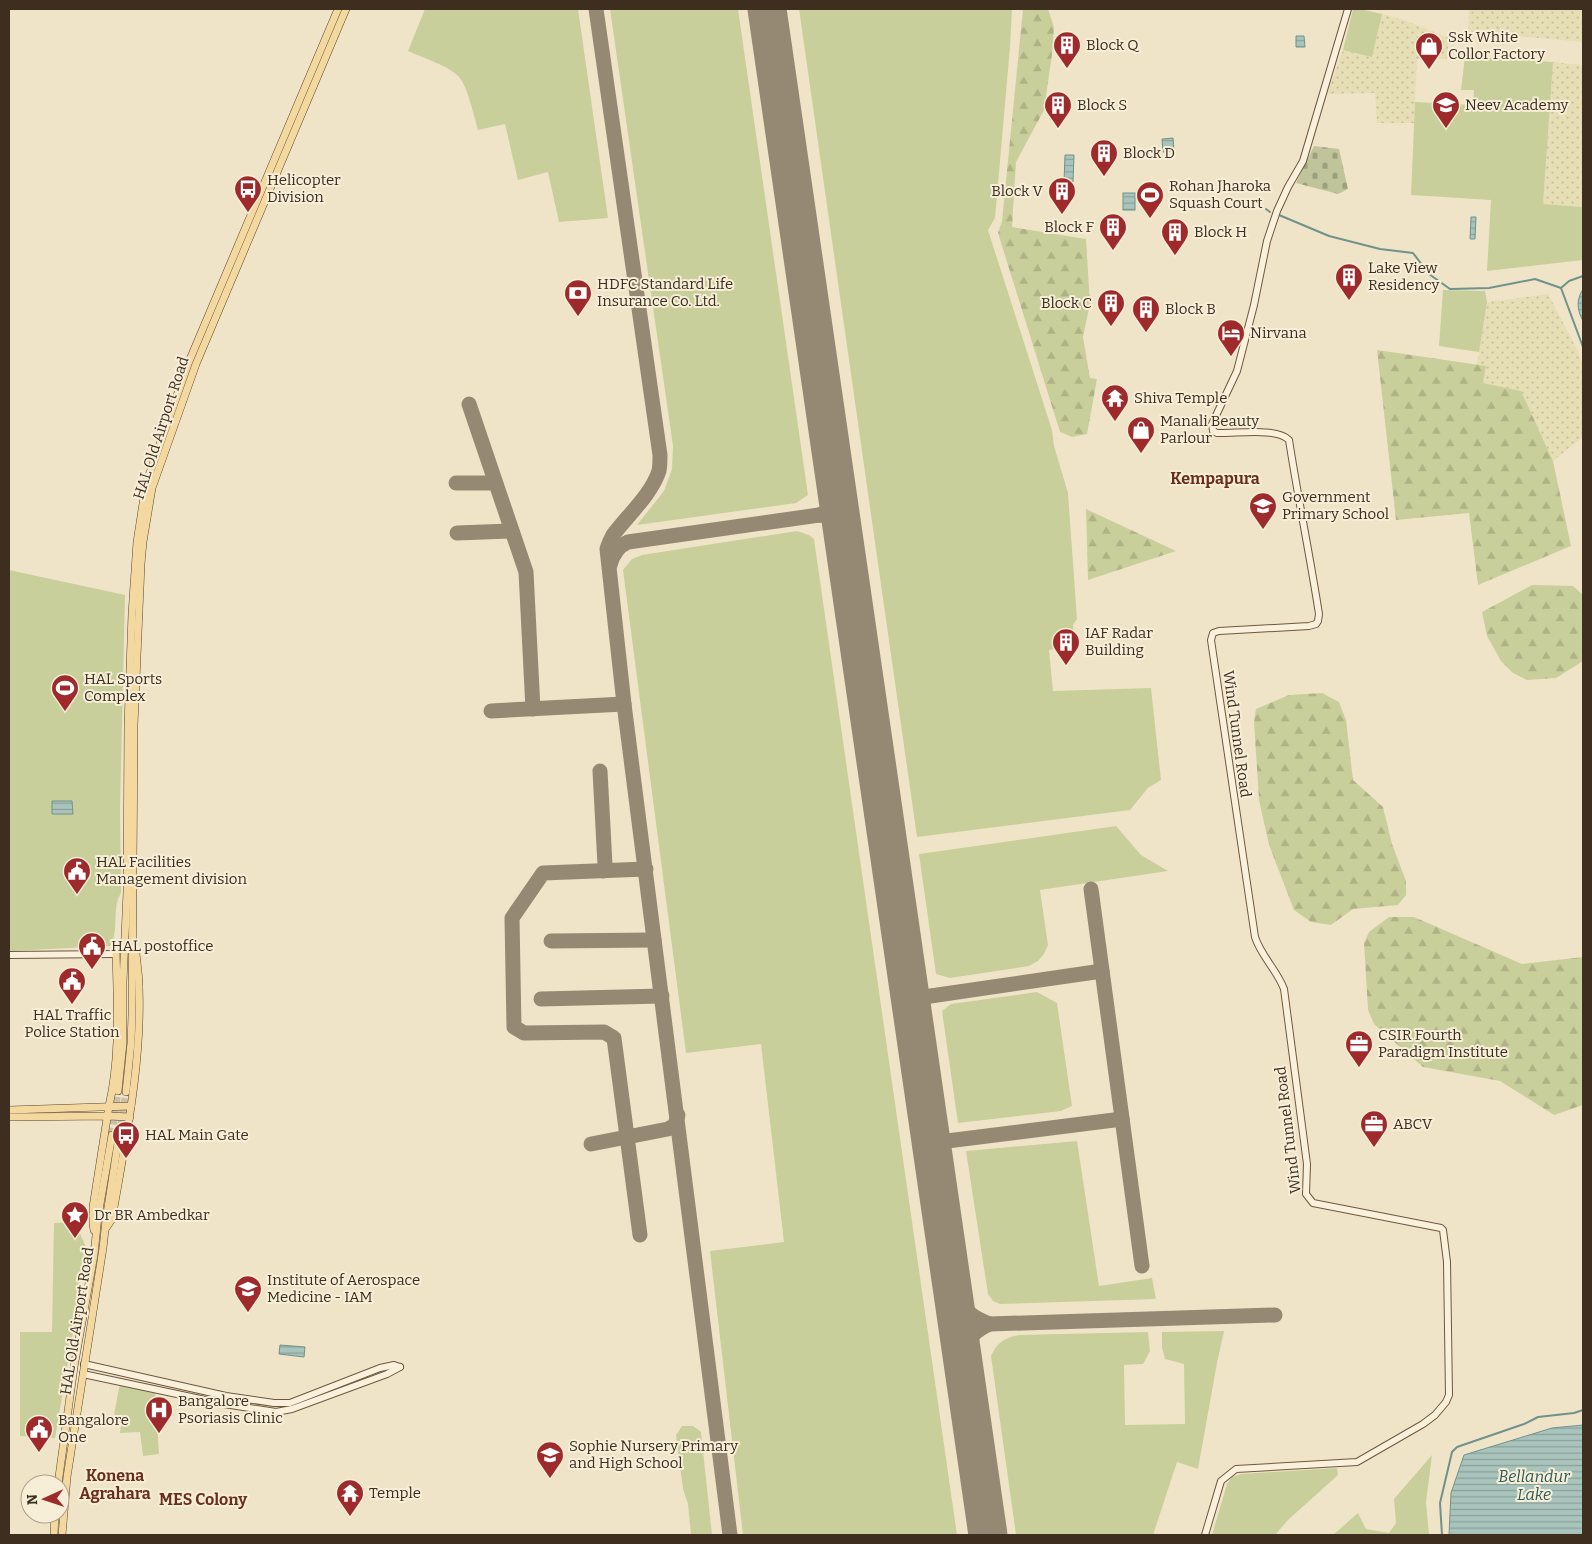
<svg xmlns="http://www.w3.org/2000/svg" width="1592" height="1544" font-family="Bitter,serif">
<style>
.farmland{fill:url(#farmland-dots)}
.green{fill:#c9cf9b}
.forest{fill:url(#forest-firs)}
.cemetery{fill:url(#cemetery-stones)}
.water{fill:url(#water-rules);stroke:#6f938a}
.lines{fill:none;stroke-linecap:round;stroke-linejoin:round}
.stream{stroke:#6f938a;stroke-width:2}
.taxiway{stroke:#968974;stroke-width:15}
.runway{stroke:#968974;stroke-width:39}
.primary-tunnel{stroke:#ccc0a6;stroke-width:7;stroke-dasharray:7 3.5;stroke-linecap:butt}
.secondary-casing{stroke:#6f573f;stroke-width:8}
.primary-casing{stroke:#5b4430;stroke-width:8}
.secondary{stroke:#faf1dc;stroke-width:6}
.primary{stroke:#f3d9a0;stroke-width:7}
.labels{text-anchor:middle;stroke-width:4;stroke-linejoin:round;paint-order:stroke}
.poi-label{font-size:15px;fill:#3d2e20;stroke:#f7eed8;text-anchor:start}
.street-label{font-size:15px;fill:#3d2e20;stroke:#f7eed8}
.neighbourhood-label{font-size:16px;font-weight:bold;fill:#6b2e1e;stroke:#f7eed8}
.water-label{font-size:16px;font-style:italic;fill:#2f5d5a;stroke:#f7eed8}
</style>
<defs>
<pattern id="farmland-dots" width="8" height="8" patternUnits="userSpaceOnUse" patternTransform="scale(1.25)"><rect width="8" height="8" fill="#e6deb5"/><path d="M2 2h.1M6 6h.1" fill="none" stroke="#c6bf9b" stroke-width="1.8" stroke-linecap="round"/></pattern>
<pattern id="forest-firs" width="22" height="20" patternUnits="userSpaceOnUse" patternTransform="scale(1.25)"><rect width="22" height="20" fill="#c9cf9b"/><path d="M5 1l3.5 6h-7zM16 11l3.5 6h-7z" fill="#aeb285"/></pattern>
<pattern id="cemetery-stones" width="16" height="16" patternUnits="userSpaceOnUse" patternTransform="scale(1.25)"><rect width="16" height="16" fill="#bfc49a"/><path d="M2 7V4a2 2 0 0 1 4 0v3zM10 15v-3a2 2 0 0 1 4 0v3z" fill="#9ca07d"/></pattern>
<pattern id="water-rules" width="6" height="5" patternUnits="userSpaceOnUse" patternTransform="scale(1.25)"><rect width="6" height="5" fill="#a9c4bc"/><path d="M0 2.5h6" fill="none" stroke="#8ba098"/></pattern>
</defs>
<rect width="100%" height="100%" fill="#f0e4c8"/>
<!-- farmland -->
<g class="farmland">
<path d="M1469,9H1583V42L1468,32Z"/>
<path d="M1382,14L1404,20L1449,38L1447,59H1417L1414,123H1377L1375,93L1327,94L1343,50L1372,57Z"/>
<path d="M1553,62L1583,65V207L1543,204Z"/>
<path d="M1548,294L1578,351L1583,367V437L1553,461L1521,391L1483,383L1486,366L1477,365L1487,302Z"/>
</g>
<!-- green -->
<g class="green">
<path d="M425,9H578L608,218L559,222L548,172L518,180L505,124L478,130C474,116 468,89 460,78C450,66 423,58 408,51Z"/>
<path d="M610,9H738L808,495L796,503L637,525L664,491L672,469L673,446Z"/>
<path d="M799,9H1012L1010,47L995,218L988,230L1052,430L1054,446L1068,493L1077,619L1073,625L1074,646L1049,650L1053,691L1151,688L1161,780L1148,788L1130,810L917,837Z"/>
<path d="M1353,9H1360L1382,14L1372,57L1343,50Z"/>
<path d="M1465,56L1553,62L1543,204L1583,207V260L1487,271L1491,200L1411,195L1415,102L1473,105L1474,90H1461Z"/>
<path d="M1172,224H1183V229H1180V238H1174V230H1172Z"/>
<path d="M1443,290L1485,291L1487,302L1479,352L1439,346Z"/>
<path d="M797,531L809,535L814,539L957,1535H743L710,1251L784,1242L761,1044L686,1053L623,570L632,559L642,555Z"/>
<path d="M9,570L125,595L120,810L121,893C111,909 120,930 110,946L9,951Z"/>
<path d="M1116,826L1141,855L1168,871L1040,890L1048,945L1044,954L1038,961L1029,966L950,978L936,974L919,854Z"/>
<path d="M1037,992L1057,1003L1072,1106L1061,1111L958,1123L942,1011L951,1004Z"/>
<path d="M1077,1141L1099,1286L1152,1278L1156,1299L1000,1304L993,1301L988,1294L966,1151Z"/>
<path d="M75,1222L85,1245L73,1333L55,1438L20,1436V1332H52L54,1223Z"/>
<path d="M1224,1331L1217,1363L1198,1469L1177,1462L1153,1535H1016L991,1356C997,1343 1005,1337 1020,1335L1148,1332L1150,1351L1143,1364L1124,1365L1125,1425L1185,1424L1184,1364L1165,1359L1162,1348V1332Z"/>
<path d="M120,1383L155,1391L159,1454L143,1456L140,1432L120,1433L122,1416L114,1415Z"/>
<path d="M682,1426H693L701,1432L712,1535H691L688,1504L683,1489L676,1435Z"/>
<path d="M1432,1455L1426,1502L1429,1535H1335L1334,1534L1358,1513L1366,1529L1389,1533L1396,1523L1394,1499Z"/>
<path d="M1337,1468L1338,1475L1288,1520L1275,1535H1212L1227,1484L1232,1477L1241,1474Z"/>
</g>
<!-- forest -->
<g class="forest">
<path d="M1023,9H1048L1054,27L1052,54L1044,110L1016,162L1012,227L1086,239L1090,304L1083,337L1090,378L1097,379L1087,434L1072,437L1060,432L998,233L1002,221Z"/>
<path d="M1377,350L1486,366L1483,383L1521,391L1553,461L1571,546L1478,585L1469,513L1396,520Z"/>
<path d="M1086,509L1176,551L1088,580Z"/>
<path d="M1532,585L1573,586L1583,595V661L1556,678L1527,680L1513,673L1501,661L1487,636L1482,612Z"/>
<path d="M1322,693L1339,702L1346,720L1353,780L1383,807L1392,844L1406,881V895L1398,905L1353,909L1331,925L1311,922L1294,910L1269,845L1259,800L1254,722L1256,709L1289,695Z"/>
<path d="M1389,917H1414L1522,964L1583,957V1105L1554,1115L1500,1081L1423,1067L1374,1024L1368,1010L1364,943L1369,932Z"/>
</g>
<!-- cemetery -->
<path class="cemetery" d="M1314,146L1339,149L1348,189L1338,194L1296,183Z"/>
<!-- water -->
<g class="water">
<path d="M1296,36H1304L1305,47H1296Z"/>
<path d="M1173,138L1174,151L1163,152L1162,139Z"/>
<path d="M1065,155H1074L1073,182H1064Z"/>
<rect x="1123" y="193" width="12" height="17"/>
<path d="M1471,217H1476L1475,239H1470Z"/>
<path d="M1583,289V321C1577,310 1576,300 1583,289Z"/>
<path d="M52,801H72L73,814H52Z"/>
<path d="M280,1345L305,1347L304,1357L279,1354Z"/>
<path d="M1583,1425V1535H1449L1451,1493L1464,1455L1552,1428Z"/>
</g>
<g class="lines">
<!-- stream -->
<g class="stream">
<path d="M1266,209L1270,212"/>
<path d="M1279,215L1329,236L1380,249L1413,253L1429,274L1450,289L1489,288L1535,279L1561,288"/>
<path d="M1583,276L1569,281L1561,288L1583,347"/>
<path d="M1442,1535L1440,1503L1452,1452L1457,1447L1524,1424L1538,1417L1574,1413L1583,1410"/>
</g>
<!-- taxiway -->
<g class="taxiway">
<path d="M596,9L660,455C660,460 660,466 659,471C651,495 628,515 613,535L610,541L607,549L624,704L730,1535"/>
<path d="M469,404L526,572L533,709"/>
<path d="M456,483H495"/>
<path d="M819,515L831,516L842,526"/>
<path d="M457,533L512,531"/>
<path d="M610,565C613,554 618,546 628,542L819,515C829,512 834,507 838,498"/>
<path d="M491,711L624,704"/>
<path d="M600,771L605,865L603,871"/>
<path d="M1091,889L1142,1266"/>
<path d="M551,941L654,940"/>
<path d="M541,999L662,996"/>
<path d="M910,999L1102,971"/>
<path d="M931,1143L1122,1119"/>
<path d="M591,1144L668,1129L675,1125L678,1115"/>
<path d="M640,1235L614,1038L604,1032L524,1033L514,1027L512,918L543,873L646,869"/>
<path d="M954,1294C964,1310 972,1318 990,1324"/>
<path d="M963,1353C970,1337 974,1331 990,1324L1275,1315"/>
</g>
<!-- runway -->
<path class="runway" d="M767,9L988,1535"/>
<!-- primary-tunnel -->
<g class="primary-tunnel">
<path d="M112,1135L118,1091"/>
<path d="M119,1136L126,1092"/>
</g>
<!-- secondary casing -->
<g class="secondary-casing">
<g id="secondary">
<path d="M9,955L116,954"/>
<path d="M84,1364L226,1396L274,1403H290L380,1368L394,1365L400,1367"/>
<path d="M83,1374L224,1404L276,1412L292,1409L387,1374L400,1367"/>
<path d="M1205,1535L1221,1481L1236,1469L1357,1462L1423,1424L1435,1415L1446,1402L1449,1395L1447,1262L1443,1230L1441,1228L1313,1203L1306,1194L1307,1164L1284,989C1277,970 1261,956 1255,937L1211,640L1213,633L1219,631L1309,626L1316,624L1318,621L1319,614C1310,556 1298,498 1289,440C1276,427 1235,434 1217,433L1213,431L1212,424L1237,371L1254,305L1267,241L1277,211L1288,187L1303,161L1348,9"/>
</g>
</g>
<!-- primary casing -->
<g class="primary-casing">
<g id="primary">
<path d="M118,1091L123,1043V982L127,892L128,725L132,614L137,542L146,484L188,364L338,9"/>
<path d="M126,1092L131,1043L132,1015L134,725L141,564L143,542L152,488L196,364L346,9"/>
<path d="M9,1110L131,1106"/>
<path d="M9,1117L108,1116L130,1117"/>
<path d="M106,1228L112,1219C125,1142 142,1065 139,987C139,976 137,964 136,953"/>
<path d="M94,1230L93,1224V1207L109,1106C121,1054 117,1002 116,949L124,941"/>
<path d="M58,1484L74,1367L94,1255L98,1216L112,1135"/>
<path d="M54,1535L55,1514"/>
<path d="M62,1535L67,1477L103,1248L106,1220L119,1136"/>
</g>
</g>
<!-- secondary -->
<use href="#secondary" class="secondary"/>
<!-- primary -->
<use href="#primary" class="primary"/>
</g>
<!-- icons -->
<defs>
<g id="building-pin" transform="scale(1.4375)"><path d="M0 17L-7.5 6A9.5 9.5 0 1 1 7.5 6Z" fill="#9e2a2b" stroke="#f7eed8"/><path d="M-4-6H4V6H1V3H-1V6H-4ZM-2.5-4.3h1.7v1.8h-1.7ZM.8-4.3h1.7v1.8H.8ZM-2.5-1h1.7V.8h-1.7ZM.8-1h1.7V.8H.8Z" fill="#fff"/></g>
<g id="shop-pin" transform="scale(1.4375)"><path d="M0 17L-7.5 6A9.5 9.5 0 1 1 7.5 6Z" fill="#9e2a2b" stroke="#f7eed8"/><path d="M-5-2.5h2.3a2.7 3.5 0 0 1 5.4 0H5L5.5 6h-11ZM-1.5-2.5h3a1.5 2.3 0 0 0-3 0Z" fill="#fff"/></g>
<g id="school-pin" transform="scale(1.4375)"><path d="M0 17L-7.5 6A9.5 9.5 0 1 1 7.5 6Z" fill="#9e2a2b" stroke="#f7eed8"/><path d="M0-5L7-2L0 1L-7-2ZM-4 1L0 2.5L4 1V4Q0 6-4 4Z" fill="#fff"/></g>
<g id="bus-pin" transform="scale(1.4375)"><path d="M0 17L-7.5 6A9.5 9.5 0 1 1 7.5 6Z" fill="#9e2a2b" stroke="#f7eed8"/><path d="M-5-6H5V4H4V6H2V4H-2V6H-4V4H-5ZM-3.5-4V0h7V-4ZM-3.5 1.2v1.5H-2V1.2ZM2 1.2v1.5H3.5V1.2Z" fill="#fff"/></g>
<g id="stadium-pin" transform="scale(1.4375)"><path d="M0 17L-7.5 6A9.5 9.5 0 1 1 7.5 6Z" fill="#9e2a2b" stroke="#f7eed8"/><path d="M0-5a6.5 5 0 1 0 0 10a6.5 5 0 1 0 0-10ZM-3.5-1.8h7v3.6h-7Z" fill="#fff"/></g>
<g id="bank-pin" transform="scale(1.4375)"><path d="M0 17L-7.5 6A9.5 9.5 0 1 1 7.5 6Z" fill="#9e2a2b" stroke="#f7eed8"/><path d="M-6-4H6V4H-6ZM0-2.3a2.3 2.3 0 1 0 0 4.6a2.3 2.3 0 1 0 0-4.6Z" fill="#fff"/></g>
<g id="hotel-pin" transform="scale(1.4375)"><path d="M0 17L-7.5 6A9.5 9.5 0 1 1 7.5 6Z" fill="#9e2a2b" stroke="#f7eed8"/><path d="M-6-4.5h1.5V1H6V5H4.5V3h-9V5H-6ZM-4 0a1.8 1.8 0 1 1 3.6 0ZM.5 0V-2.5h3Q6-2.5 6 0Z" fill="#fff"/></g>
<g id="temple-pin" transform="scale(1.4375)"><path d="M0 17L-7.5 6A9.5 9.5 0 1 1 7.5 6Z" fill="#9e2a2b" stroke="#f7eed8"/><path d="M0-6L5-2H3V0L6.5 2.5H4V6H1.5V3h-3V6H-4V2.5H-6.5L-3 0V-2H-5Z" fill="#fff"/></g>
<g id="civic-pin" transform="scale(1.4375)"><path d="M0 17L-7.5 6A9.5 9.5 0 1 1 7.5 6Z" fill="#9e2a2b" stroke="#f7eed8"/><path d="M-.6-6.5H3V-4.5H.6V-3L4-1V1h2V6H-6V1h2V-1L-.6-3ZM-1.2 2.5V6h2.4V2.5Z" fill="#fff"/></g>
<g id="office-pin" transform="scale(1.4375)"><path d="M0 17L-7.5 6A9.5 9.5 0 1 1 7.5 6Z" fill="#9e2a2b" stroke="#f7eed8"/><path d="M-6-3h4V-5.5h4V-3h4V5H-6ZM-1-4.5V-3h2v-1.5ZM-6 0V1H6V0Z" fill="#fff"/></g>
<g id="sight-pin" transform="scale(1.4375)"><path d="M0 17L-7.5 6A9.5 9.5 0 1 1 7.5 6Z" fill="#9e2a2b" stroke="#f7eed8"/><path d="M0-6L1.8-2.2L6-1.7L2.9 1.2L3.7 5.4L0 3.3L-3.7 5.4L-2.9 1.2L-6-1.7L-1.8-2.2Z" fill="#fff"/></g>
<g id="university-pin" transform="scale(1.4375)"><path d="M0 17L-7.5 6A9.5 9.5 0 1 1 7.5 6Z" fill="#9e2a2b" stroke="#f7eed8"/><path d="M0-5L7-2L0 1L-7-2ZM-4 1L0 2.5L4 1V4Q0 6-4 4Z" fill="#fff"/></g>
<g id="hospital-pin" transform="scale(1.4375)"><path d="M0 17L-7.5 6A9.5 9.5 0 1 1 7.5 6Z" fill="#9e2a2b" stroke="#f7eed8"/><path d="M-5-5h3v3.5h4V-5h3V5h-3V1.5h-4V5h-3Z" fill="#fff"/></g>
</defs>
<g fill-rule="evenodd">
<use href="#building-pin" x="1067" y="45"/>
<use href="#shop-pin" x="1429" y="46"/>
<use href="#building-pin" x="1058" y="105"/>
<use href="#school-pin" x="1446" y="105"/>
<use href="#building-pin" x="1104" y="153"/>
<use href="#bus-pin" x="248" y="189"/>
<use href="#building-pin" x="1062" y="191"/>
<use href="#stadium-pin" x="1150" y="195"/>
<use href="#building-pin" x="1113" y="227"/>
<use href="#building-pin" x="1175" y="232"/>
<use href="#building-pin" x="1349" y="277"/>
<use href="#bank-pin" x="578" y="293"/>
<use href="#building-pin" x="1111" y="303"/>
<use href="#building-pin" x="1146" y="309"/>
<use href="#hotel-pin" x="1231" y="333"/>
<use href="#temple-pin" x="1115" y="398"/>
<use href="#shop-pin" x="1141" y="430"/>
<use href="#school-pin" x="1263" y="506"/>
<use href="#building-pin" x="1066" y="642"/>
<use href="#stadium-pin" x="65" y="688"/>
<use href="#civic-pin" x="77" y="871"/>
<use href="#civic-pin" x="92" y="946"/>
<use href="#civic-pin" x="72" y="981"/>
<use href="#office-pin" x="1359" y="1044"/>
<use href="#office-pin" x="1374" y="1124"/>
<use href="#bus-pin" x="126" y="1135"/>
<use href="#sight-pin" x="75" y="1215"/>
<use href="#university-pin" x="248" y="1289"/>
<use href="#hospital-pin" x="159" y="1410"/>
<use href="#civic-pin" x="39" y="1429"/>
<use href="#school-pin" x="550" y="1455"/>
<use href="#temple-pin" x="350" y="1493"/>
</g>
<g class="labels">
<!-- poi labels -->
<g class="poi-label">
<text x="1448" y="42">Ssk White<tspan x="1448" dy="17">Collor Factory</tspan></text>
<text x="1086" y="50">Block Q</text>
<text x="1077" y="110">Block S</text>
<text x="1465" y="110">Neev Academy</text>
<text x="1123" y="158">Block D</text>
<text x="267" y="185">Helicopter<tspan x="267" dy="17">Division</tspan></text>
<text x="1169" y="191">Rohan Jharoka<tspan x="1169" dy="17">Squash Court</tspan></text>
<text x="1043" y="196" text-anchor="end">Block V</text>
<text x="1094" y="232" text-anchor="end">Block F</text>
<text x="1194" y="237">Block H</text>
<text x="1368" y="273">Lake View<tspan x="1368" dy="17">Residency</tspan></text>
<text x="597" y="289">HDFC Standard Life<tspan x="597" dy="17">Insurance Co. Ltd.</tspan></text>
<text x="1092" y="308" text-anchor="end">Block C</text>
<text x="1165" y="314">Block B</text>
<text x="1250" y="338">Nirvana</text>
<text x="1134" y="403">Shiva Temple</text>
<text x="1160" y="426">Manali Beauty<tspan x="1160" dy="17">Parlour</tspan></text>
<text x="1282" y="502">Government<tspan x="1282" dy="17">Primary School</tspan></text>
<text x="1085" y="638">IAF Radar<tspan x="1085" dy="17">Building</tspan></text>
<text x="84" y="684">HAL Sports<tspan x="84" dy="17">Complex</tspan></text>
<text x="96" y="867">HAL Facilities<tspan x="96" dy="17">Management division</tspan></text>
<text x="111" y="951">HAL postoffice</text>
<text x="72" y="1020" text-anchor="middle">HAL Traffic<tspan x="72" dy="17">Police Station</tspan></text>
<text x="1378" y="1040">CSIR Fourth<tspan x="1378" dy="17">Paradigm Institute</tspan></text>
<text x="1393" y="1129">ABCV</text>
<text x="145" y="1140">HAL Main Gate</text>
<text x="94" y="1220">Dr BR Ambedkar</text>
<text x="267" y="1285">Institute of Aerospace<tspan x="267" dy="17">Medicine - IAM</tspan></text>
<text x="178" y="1406">Bangalore<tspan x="178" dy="17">Psoriasis Clinic</tspan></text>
<text x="58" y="1425">Bangalore<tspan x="58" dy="17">One</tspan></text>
<text x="569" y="1451">Sophie Nursery Primary<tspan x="569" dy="17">and High School</tspan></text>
<text x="369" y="1498">Temple</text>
</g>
<!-- street labels -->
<g class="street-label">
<text transform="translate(161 428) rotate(-72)" y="5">HAL Old Airport Road</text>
<text transform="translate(1237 734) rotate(82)" y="5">Wind Tunnel Road</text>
<text transform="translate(1288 1130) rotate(-97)" y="5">Wind Tunnel Road</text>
<text transform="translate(77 1321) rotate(-81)" y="5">HAL Old Airport Road</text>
</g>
<!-- neighbourhood labels -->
<g class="neighbourhood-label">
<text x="1215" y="484">Kempapura</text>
<text x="115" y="1481">Konena<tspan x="115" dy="18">Agrahara</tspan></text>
<text x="203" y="1505">MES Colony</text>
</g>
<!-- water labels -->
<g class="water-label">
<text x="1534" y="1482">Bellandur<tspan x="1534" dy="18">Lake</tspan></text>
</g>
</g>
<!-- border -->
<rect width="1592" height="1544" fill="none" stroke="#3d2e20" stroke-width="20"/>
<!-- north arrow -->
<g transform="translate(45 1499) rotate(267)"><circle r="24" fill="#f7eed8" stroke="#ada18e"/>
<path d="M0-4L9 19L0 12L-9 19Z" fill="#9e2a2b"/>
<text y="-8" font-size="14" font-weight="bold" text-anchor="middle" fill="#3d2e20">N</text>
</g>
</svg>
